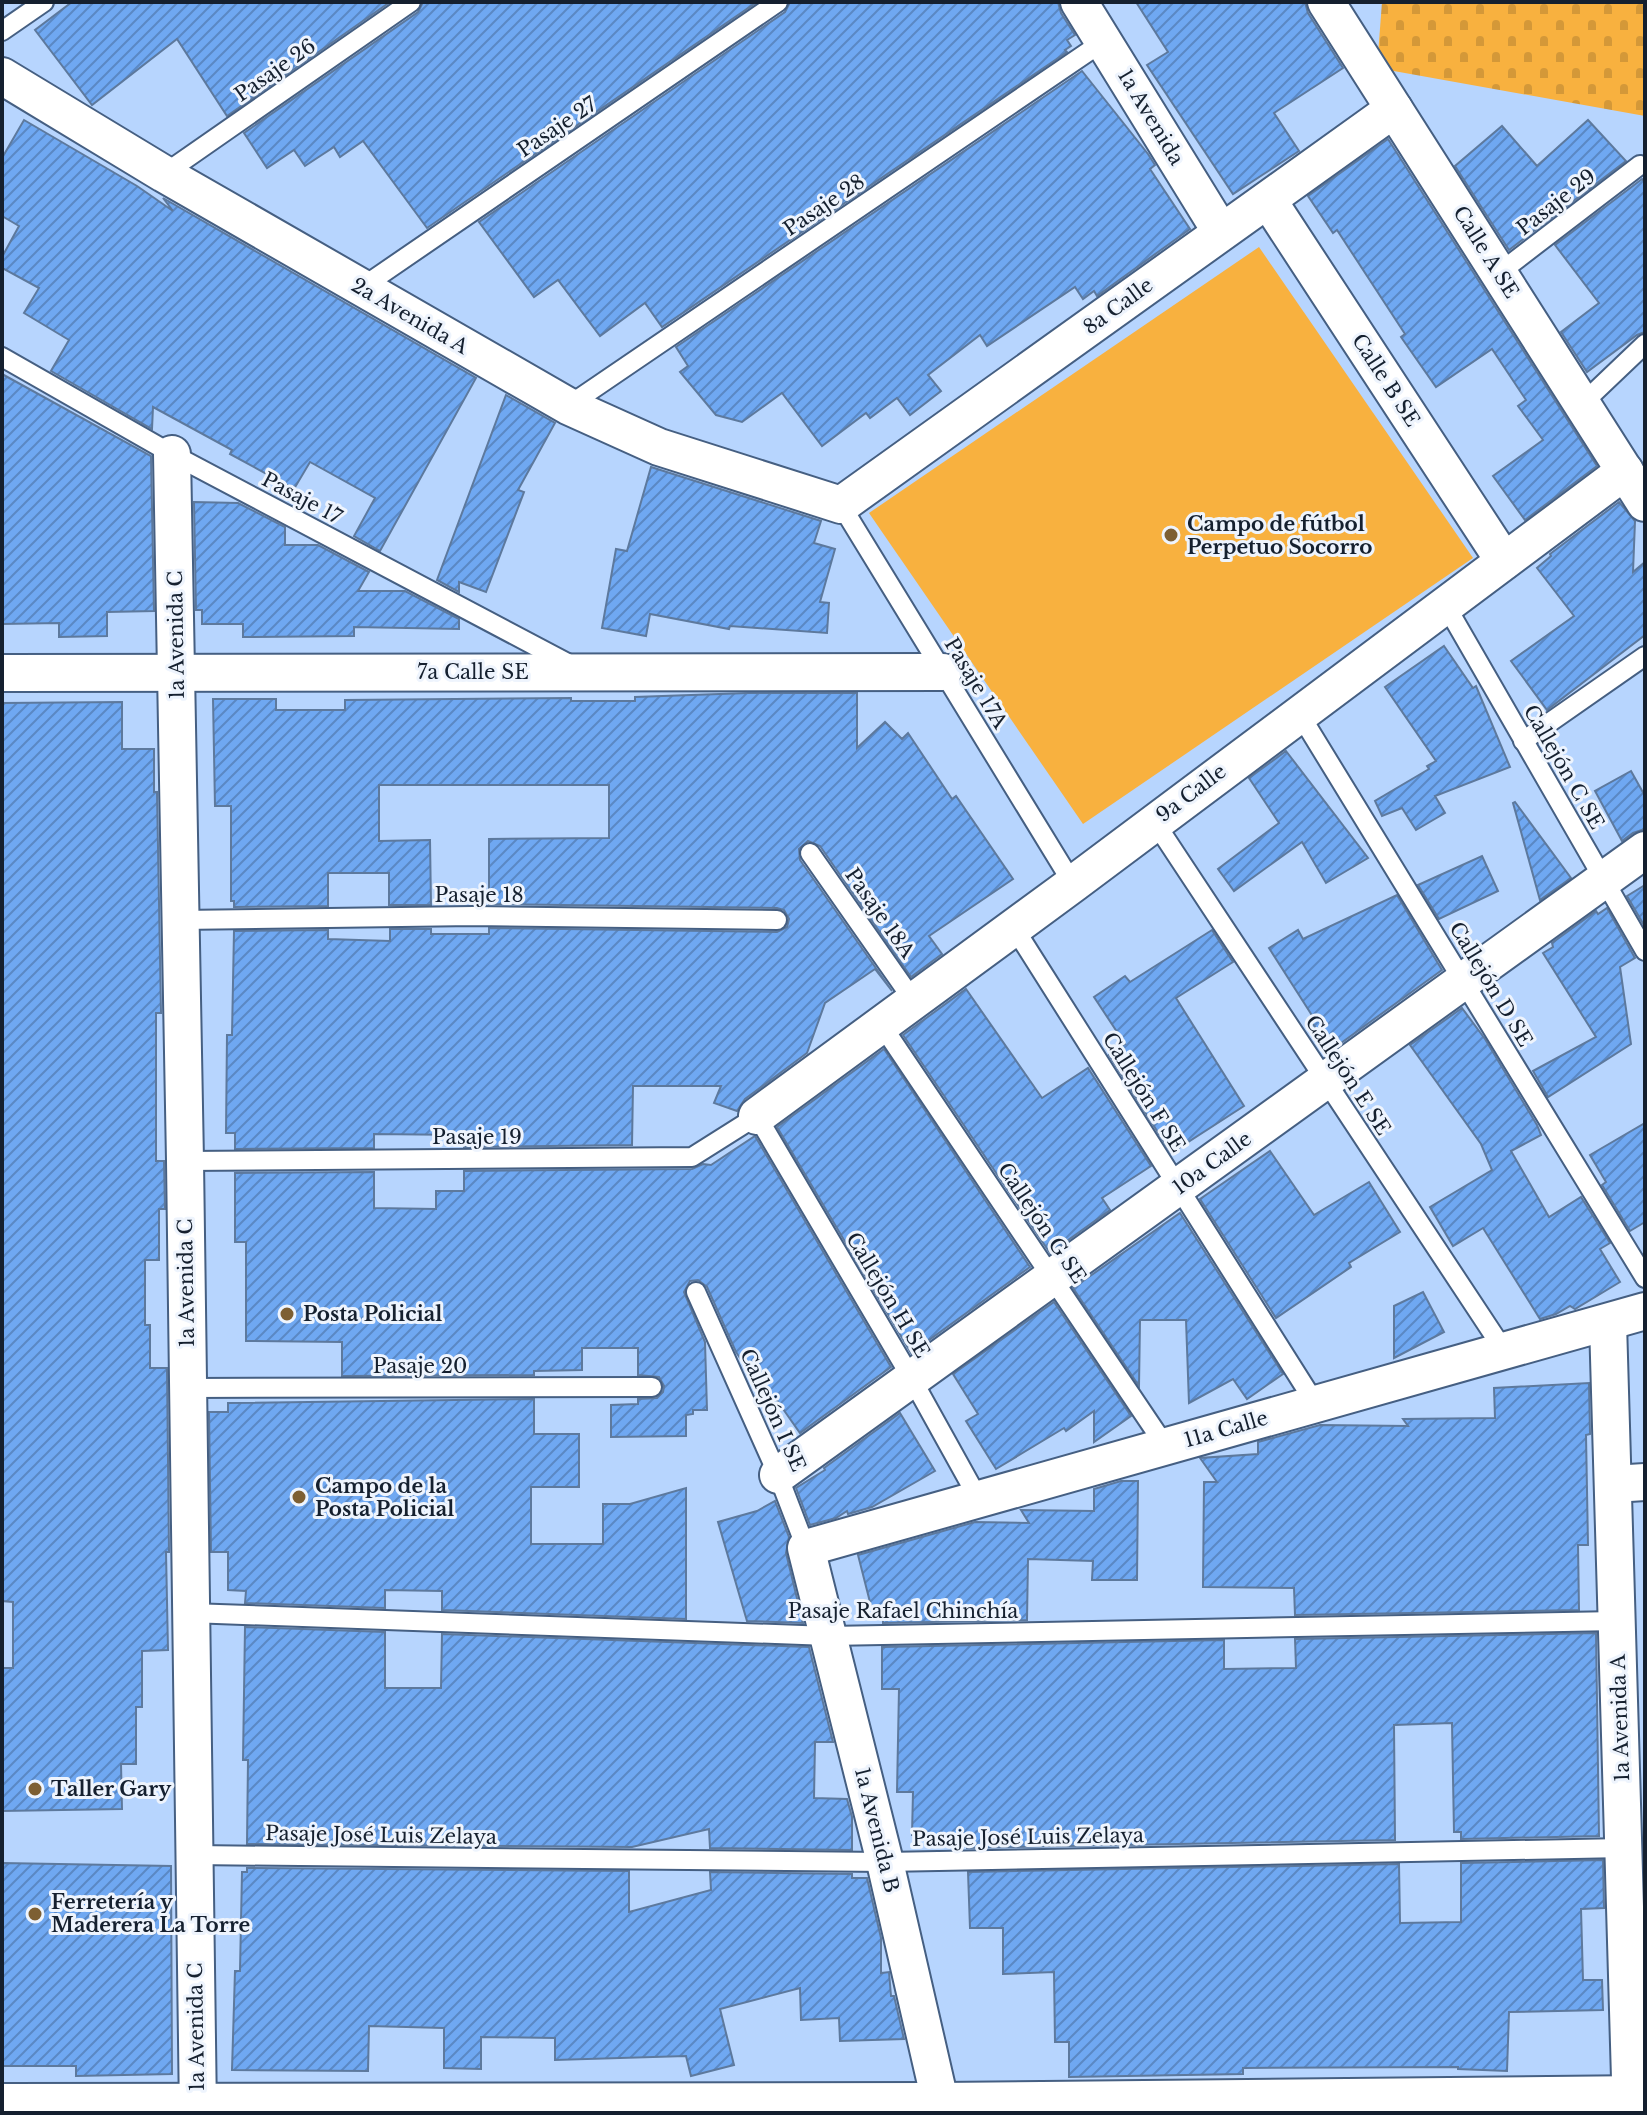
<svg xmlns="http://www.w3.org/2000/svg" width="1647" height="2115" font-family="'Libre Baskerville',serif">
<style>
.green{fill:#f8b13f}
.cemetery{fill:url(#cemetery-stones)}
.building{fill:url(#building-hatch);stroke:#5d799d;stroke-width:2}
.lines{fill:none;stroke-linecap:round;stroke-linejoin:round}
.service-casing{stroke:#455f82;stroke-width:22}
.minor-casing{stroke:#455f82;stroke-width:40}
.service{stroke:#fff;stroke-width:18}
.minor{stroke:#fff;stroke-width:36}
.poi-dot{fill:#7d5f33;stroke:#eef4fd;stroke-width:3}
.labels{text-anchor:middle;stroke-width:6;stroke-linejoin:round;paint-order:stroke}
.street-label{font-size:20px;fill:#15202f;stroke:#eef4fd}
.poi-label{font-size:20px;font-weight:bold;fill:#15202f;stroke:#eef4fd;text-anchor:start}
</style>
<defs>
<pattern id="cemetery-stones" width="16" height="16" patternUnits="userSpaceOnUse" patternTransform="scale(2)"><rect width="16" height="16" fill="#f8b13f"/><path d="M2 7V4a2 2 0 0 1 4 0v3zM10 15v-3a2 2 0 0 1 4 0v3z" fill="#d49838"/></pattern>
<pattern id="building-hatch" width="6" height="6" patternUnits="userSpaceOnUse" patternTransform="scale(2)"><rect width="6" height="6" fill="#6fa8f2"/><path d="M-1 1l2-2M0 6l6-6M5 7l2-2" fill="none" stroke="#5a88c4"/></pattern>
</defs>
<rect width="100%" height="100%" fill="#b7d5fe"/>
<!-- green -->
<path class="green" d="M1259,247L1473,558L1083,824L869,513Z"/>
<!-- cemetery -->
<path class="cemetery" d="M1382,2H1645V116L1377,68Z"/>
<!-- building -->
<g class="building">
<path d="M72,2H390L227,116L177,39L92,105L35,30Z"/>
<path d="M423,2H757L427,228L363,141L340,157L334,147L305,166L294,150L267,168L244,133L418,12Z"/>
<path d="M790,2H1058L1061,13L1075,35L1067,40L1071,46L1065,50L1067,52L662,327L645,303L600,336L558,280L534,297L479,222L785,12Z"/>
<path d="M1136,2H1305L1308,13L1343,68L1274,113L1299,151L1233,194L1147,65L1168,52Z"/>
<path d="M1082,71L1148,154L1155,165L1150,169L1190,229L1097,296L1094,291L1083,299L1075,287L987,346L980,335L928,375L941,391L910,415L897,398L870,418L866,413L822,446L782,393L742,422L716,415L680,372L688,366L676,347Z"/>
<path d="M24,120L137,186L173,211L163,198L476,378L380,551L354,536L375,498L310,462L294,489L230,454L232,450L153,407L152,429L51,371L69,340L24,313L39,288L2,268V257L19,226L2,216V158Z"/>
<path d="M1588,120L1626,161L1509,250L1455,166L1502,126L1537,166Z"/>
<path d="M1388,139L1597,466L1525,520L1493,476L1543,440L1518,406L1526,400L1492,349L1436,387L1401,337L1405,334L1337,230L1333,233L1308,196Z"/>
<path d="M1642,179L1645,182V332L1637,335L1587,372L1561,332L1599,303L1555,245Z"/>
<path d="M2,374L151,456L154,611L107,612V636L59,637V623L2,624Z"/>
<path d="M506,395L555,423L518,490L524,492L486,592L459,582V592L437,580Z"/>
<path d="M651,467L821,521L814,543L835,549L820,602L829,603L827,633L730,626L729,629L650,614L646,636L602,628L616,549L627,551Z"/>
<path d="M194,502L238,503L285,527V545H318L369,572L358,591H405L459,619V629L354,627V636L243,637V624H202V610H196Z"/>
<path d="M1619,502L1635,521L1633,572L1645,562V635L1547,710L1511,661L1574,616L1537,568L1551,556L1550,554Z"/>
<path d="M1444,646L1473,688L1476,686L1510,767L1435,796L1445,813L1416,830L1402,808L1382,816L1375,801L1429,769L1427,766L1436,761L1385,687Z"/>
<path d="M748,693H857V748L885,722L902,739L908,733L952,799L956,796L1013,879L929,936L942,954L911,977L820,846L808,841L799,849L800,860L892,991L875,969L825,1003L807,1053L745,1099L737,1111L714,1103L721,1086H633L632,1145L464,1147V1135L374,1134V1148L235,1149V1133H226L227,1035H232L234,931L328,930V939L390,941V929H431V934H489V928L777,932L787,927L789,919L784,910L777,908L489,904V839L609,838V785H379V841L430,840L431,905H389V873H328V906L234,907V901H231V806H215L213,699H276V710H345V700L571,698V701H635V697Z"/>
<path d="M122,702V749H154V792H157L161,1013H156V1161H164L165,1209H159V1260H145V1325H150V1368H167L169,1552H166L168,1650L142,1651V1707H136V1764H121L122,1809L2,1811V1668H13V1602L2,1601V703Z"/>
<path d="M1286,751L1368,858L1326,883L1302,842L1234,891L1218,869L1279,823L1249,778Z"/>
<path d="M1631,771L1645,796V829L1633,833L1622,841L1595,791Z"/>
<path d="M1515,802L1571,878L1540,900L1513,803Z"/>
<path d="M1482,856L1498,891L1439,919L1418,885Z"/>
<path d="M1645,885V927L1627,896Z"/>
<path d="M1397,895L1442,970L1330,1051L1310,1019L1313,1017L1269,948L1298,930L1303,939Z"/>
<path d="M1607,908L1635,958L1620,967L1631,1044L1548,1097L1533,1071L1596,1037L1543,953L1553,947L1552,943L1596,911L1598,914Z"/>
<path d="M1212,930L1233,962L1176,998L1244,1106L1171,1153L1109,1055L1125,1044L1094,997L1125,976L1130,982Z"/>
<path d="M966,989L1042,1098L1088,1068L1151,1166L1102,1198L1110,1210L1050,1253L903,1035Z"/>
<path d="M1462,1008L1485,1039L1537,1125L1541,1135L1511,1151L1549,1217L1581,1197L1610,1243L1600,1249L1620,1282L1575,1309L1570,1306L1556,1314L1540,1319L1483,1228L1453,1246L1430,1207L1492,1170L1481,1144L1410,1045Z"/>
<path d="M884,1049L1030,1267L911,1353L777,1127Z"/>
<path d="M1645,1123V1222L1630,1231L1602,1185L1606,1182L1590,1155Z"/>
<path d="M755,1136L891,1367L800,1433L776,1399L770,1403L736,1352L707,1287L698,1280L690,1281L684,1292L705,1342L707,1410H693V1414L686,1415V1436L611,1437V1405L638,1404V1399L657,1398L663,1392L664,1386L659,1377L638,1375V1348H582V1370L534,1371V1375L342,1376V1342L246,1341V1242H235V1173L374,1172V1208L436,1209V1191H464V1171L692,1169L703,1164L711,1165Z"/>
<path d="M1270,1151L1314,1215L1369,1182L1400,1232L1349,1263L1351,1267L1276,1318L1200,1199Z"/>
<path d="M1180,1213L1283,1374L1247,1399L1233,1379L1189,1403L1186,1320H1140L1139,1386L1073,1288Z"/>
<path d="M1423,1292L1444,1332L1394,1358V1306Z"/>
<path d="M1054,1302L1131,1416L1094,1442V1411L1066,1431L1064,1428L996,1469L966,1421L978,1414L953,1374Z"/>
<path d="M1589,1383L1590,1434L1586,1435L1588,1545H1578L1579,1610L1295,1615L1294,1588L1203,1587L1204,1482H1217L1200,1458L1258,1454V1442L1320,1425L1408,1426L1403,1419L1495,1418L1494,1388Z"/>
<path d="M534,1399V1434H579V1487H531V1544H603V1504H630L686,1488V1619L442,1610V1591L385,1590V1608L245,1603L246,1591L228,1590V1552H211L209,1412H228V1403Z"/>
<path d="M900,1413L935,1471L872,1507L848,1514L847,1511L836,1518L810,1525L796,1488L825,1470L824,1468Z"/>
<path d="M1121,1481H1138L1137,1580H1092L1093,1561L1028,1559L1027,1620L883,1623V1607L872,1610L858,1555L975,1522L1029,1523L1021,1510L1094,1511V1489Z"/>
<path d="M775,1501L789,1537L786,1553L803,1623L747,1621L718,1522L757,1511Z"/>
<path d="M245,1627L385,1632V1688H441L442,1634L809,1647L833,1742H815L814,1798L847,1799L852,1817V1850L710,1848L709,1829L632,1847L247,1844L248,1760H243Z"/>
<path d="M1596,1633L1599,1836L1461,1839V1832H1454L1452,1723L1394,1725L1395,1840L967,1848V1845L949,1844V1836L912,1835L913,1792H897L899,1689H882V1647L1224,1640V1669L1296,1668L1295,1639Z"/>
<path d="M1603,1860L1604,1908L1581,1909L1583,1980H1602L1603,2010L1509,2012L1507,2071L1458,2069V2067L1243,2068V2074L1069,2077V2042H1055L1054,1972L1003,1974V1928H970L968,1872L1399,1864L1400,1923L1461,1922V1863Z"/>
<path d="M2,1863L171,1866L172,2074L76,2076V2066H2Z"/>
<path d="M247,1868L629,1871V1912L711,1890L710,1872L852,1874V1878H867L881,1938V1973L889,1972L891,1996H894L904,2039L840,2041L839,2018L801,2020L800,1988L720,2009L734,2065L691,2076L686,2056L555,2060V2038L481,2037V2069L444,2068V2028L369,2026L368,2071L232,2070L235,1971H240L242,1872H247Z"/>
</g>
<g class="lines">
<!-- service casing -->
<g class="service-casing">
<g id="service">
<path d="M2,31L44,2"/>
<path d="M164,174L411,2"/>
<path d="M1499,273L1640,165"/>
<path d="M361,288L778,2"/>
<path d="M2,357L172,454L573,666"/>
<path d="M1582,404L1645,344"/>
<path d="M568,406L1104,41"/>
<path d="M841,505L1073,884"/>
<path d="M1445,604L1645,951"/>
<path d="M1299,713L1645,1278"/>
<path d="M1523,741L1645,656"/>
<path d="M1154,821L1505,1352"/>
<path d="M810,853L913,1000"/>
<path d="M180,920L474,916L777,920"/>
<path d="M1013,926L1315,1403"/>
<path d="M881,1024L1166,1447"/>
<path d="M185,1161L692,1157L757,1116L912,1379L978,1498"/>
<path d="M696,1292L778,1475L806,1548"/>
<path d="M187,1388L652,1387"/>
<path d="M190,1613L829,1636L1617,1621"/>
<path d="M194,1855L885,1862L1624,1848"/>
</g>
</g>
<!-- minor casing -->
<g class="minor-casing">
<g id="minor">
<path d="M1079,2L1221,232"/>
<path d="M1326,2L1645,503"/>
<path d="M2,76L164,174L568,406L659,447L841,505L1394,109"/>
<path d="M1268,200L1504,561"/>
<path d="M172,454L185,1161L198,2113"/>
<path d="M2,673L943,672"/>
<path d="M757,1116L1073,884L1625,471"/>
<path d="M1608,1323L1631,2113"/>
<path d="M778,1475L1645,850"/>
<path d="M1613,1484L1645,1482"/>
<path d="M2,2102L940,2101L1645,2094"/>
<path d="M940,2113V2101L885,1862L806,1548L1645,1311"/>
</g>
</g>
<!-- service -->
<use href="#service" class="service"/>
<!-- minor -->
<use href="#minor" class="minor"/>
</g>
<!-- markers -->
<g class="poi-dot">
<circle cx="1171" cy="535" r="8"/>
<circle cx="287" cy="1314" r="8"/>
<circle cx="299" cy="1497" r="8"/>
<circle cx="35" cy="1789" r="8"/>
<circle cx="35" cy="1914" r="8"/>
</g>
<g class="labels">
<!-- street labels -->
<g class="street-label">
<text transform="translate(275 70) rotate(-35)" y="7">Pasaje 26</text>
<text transform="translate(1151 117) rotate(59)" y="7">1a Avenida</text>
<text transform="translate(557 127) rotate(-34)" y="7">Pasaje 27</text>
<text transform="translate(1556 202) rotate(-38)" y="7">Pasaje 29</text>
<text transform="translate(824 205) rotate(-34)" y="7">Pasaje 28</text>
<text transform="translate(1486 252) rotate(58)" y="7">Calle A SE</text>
<text transform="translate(1118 306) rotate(-36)" y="7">8a Calle</text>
<text transform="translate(410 316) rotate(30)" y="7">2a Avenida A</text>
<text transform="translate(1386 380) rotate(57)" y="7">Calle B SE</text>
<text transform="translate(302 498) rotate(28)" y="7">Pasaje 17</text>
<text transform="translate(176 635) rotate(-91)" y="7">1a Avenida C</text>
<text x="473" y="679">7a Calle SE</text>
<text transform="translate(976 683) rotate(59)" y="7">Pasaje 17A</text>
<text transform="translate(1564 767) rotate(60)" y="7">Callejón C SE</text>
<text transform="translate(1191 793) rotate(-37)" y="7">9a Calle</text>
<text x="479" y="902">Pasaje 18</text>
<text transform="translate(880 913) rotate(55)" y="7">Pasaje 18A</text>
<text transform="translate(1491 984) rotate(59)" y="7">Callejón D SE</text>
<text transform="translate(1348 1075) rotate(57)" y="7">Callejón E SE</text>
<text transform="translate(1144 1092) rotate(58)" y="7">Callejón F SE</text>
<text x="477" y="1144">Pasaje 19</text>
<text transform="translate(1212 1163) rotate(-36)" y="7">10a Calle</text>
<text transform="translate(1042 1223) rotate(56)" y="7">Callejón G SE</text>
<text transform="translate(186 1283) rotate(-91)" y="7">1a Avenida C</text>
<text transform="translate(888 1295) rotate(59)" y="7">Callejón H SE</text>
<text x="420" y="1373">Pasaje 20</text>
<text transform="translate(773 1410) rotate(66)" y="7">Callejón I SE</text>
<text transform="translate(1226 1429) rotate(-16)" y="7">11a Calle</text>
<text x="903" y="1618">Pasaje Rafael Chinchía</text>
<text transform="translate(1620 1718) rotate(-92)" y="7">1a Avenida A</text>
<text transform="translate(877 1830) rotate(76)" y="7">1a Avenida B</text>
<text transform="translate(381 1835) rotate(1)" y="7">Pasaje José Luis Zelaya</text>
<text transform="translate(1028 1837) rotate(-1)" y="7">Pasaje José Luis Zelaya</text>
<text transform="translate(196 2027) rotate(-91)" y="7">1a Avenida C</text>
</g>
<!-- poi labels -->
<g class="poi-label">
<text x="1187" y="531">Campo de fútbol<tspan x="1187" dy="23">Perpetuo Socorro</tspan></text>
<text x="303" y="1321">Posta Policial</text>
<text x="315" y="1493">Campo de la<tspan x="315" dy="23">Posta Policial</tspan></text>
<text x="51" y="1796">Taller Gary</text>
<text x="51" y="1909">Ferretería y<tspan x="51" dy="23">Maderera La Torre</tspan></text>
</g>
</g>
<!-- border -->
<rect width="1647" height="2115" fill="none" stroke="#15202f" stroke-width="8"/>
</svg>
